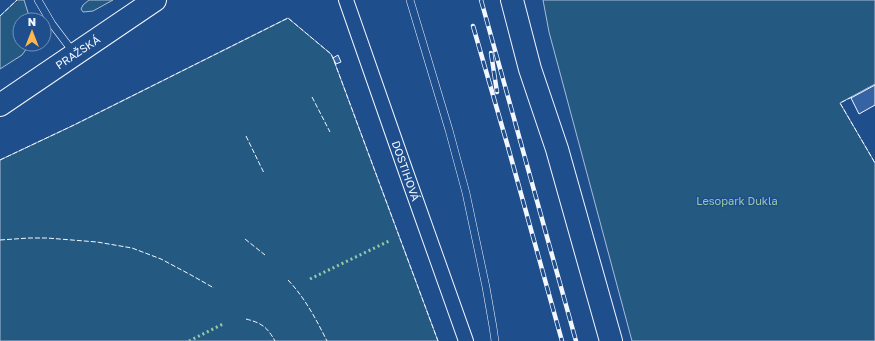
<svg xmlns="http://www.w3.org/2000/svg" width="875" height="341" font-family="'Golos Text',sans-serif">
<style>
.green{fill:#245a82;stroke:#a8bbd7}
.building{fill:#3563a3;stroke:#f2f6ff}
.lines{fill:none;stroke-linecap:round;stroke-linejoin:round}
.service-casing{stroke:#f2f6ff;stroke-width:8}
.minor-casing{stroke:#f2f6ff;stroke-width:16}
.primary-casing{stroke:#f2f6ff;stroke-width:24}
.service{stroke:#1f4e8c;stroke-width:7}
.minor{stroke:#1f4e8c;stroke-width:14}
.primary{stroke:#1f4e8c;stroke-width:22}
.rail-casing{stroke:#f2f6ff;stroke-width:4.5}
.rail{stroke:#1f4e8c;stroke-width:3;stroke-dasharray:9;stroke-linecap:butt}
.hedge{stroke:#97c8a6;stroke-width:3;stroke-dasharray:2 3;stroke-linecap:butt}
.fence{stroke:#f2f6ff;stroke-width:1;stroke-dasharray:5 2;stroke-linecap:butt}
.labels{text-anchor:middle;stroke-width:3;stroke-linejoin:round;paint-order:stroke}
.street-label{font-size:11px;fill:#f2f6ff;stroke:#1f4e8c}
.park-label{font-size:11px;fill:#97c8a6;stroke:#1f4e8c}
</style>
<rect width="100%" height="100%" fill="#1f4e8c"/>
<!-- green -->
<g class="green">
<path d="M17,0H24L30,19V20H20V44H30L22,55L0,69V16Z"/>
<path d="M89,0H113L93,11L83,12L81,9L83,5Z"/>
<path d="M543,0H875V84L840,103L875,163V341H632L549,32Z"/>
<path d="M288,18L331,54L333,58L438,341H0V160L74,125Z"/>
</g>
<!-- building -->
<g class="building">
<path d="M338,55L341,62L336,64L333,58Z"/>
<path d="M875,85V105L859,114L851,98Z"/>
</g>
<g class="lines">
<!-- service casing -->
<g class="service-casing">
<g id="service">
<path d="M38,0L52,24L74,53"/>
<path d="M410,0L449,130L466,193L486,287L493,327L495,341"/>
</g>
</g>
<!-- minor casing -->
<g class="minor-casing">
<g id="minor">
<path id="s1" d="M346,0L406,172L466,341"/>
</g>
</g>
<!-- primary casing -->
<g class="primary-casing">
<g id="primary">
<path d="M512,0L530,69L557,149L611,341"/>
<path id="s2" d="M0,105L155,0"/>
</g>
</g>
<!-- service -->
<use href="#service" class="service"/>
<!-- minor -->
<use href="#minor" class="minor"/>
<!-- primary -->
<use href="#primary" class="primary"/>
<!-- rail casing -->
<g class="rail-casing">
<g id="rail">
<path d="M481,0L576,341"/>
<path d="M473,26L508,147L562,341"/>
<path d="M491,53L497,92"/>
</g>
</g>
<!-- rail -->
<use href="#rail" class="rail"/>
<!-- hedge -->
<g class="hedge">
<path d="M310,279L389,241"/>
<path d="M189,341L223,324"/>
</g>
<!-- fence -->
<g class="fence">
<path d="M0,16L17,0"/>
<path d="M312,97L330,132"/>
<path d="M852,97L840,103L875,163"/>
<path d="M246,136L264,173"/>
<path d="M0,160L74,125L288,18L331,54L333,58L438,341"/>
<path d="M245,239L265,255"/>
<path d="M0,240L29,238H47L97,242L132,248L161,259L191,275L214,288"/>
<path d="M288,280C305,298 316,319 327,341"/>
<path d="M246,319C262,323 267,327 275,341"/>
</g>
</g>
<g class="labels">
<!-- street labels -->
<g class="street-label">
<text dy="4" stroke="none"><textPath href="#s2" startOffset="94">PRAŽSKÁ</textPath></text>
<text dy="4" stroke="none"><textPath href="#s1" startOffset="181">DOSTIHOVÁ</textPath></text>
</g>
<!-- park labels -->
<g class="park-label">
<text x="737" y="205">Lesopark Dukla</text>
</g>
</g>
<!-- north arrow -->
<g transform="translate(32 32)"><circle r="19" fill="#1f4e8c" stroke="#7391ba"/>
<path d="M0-3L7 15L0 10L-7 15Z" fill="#ffb74d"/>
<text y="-6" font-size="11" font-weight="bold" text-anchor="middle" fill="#f2f6ff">N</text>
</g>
</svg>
